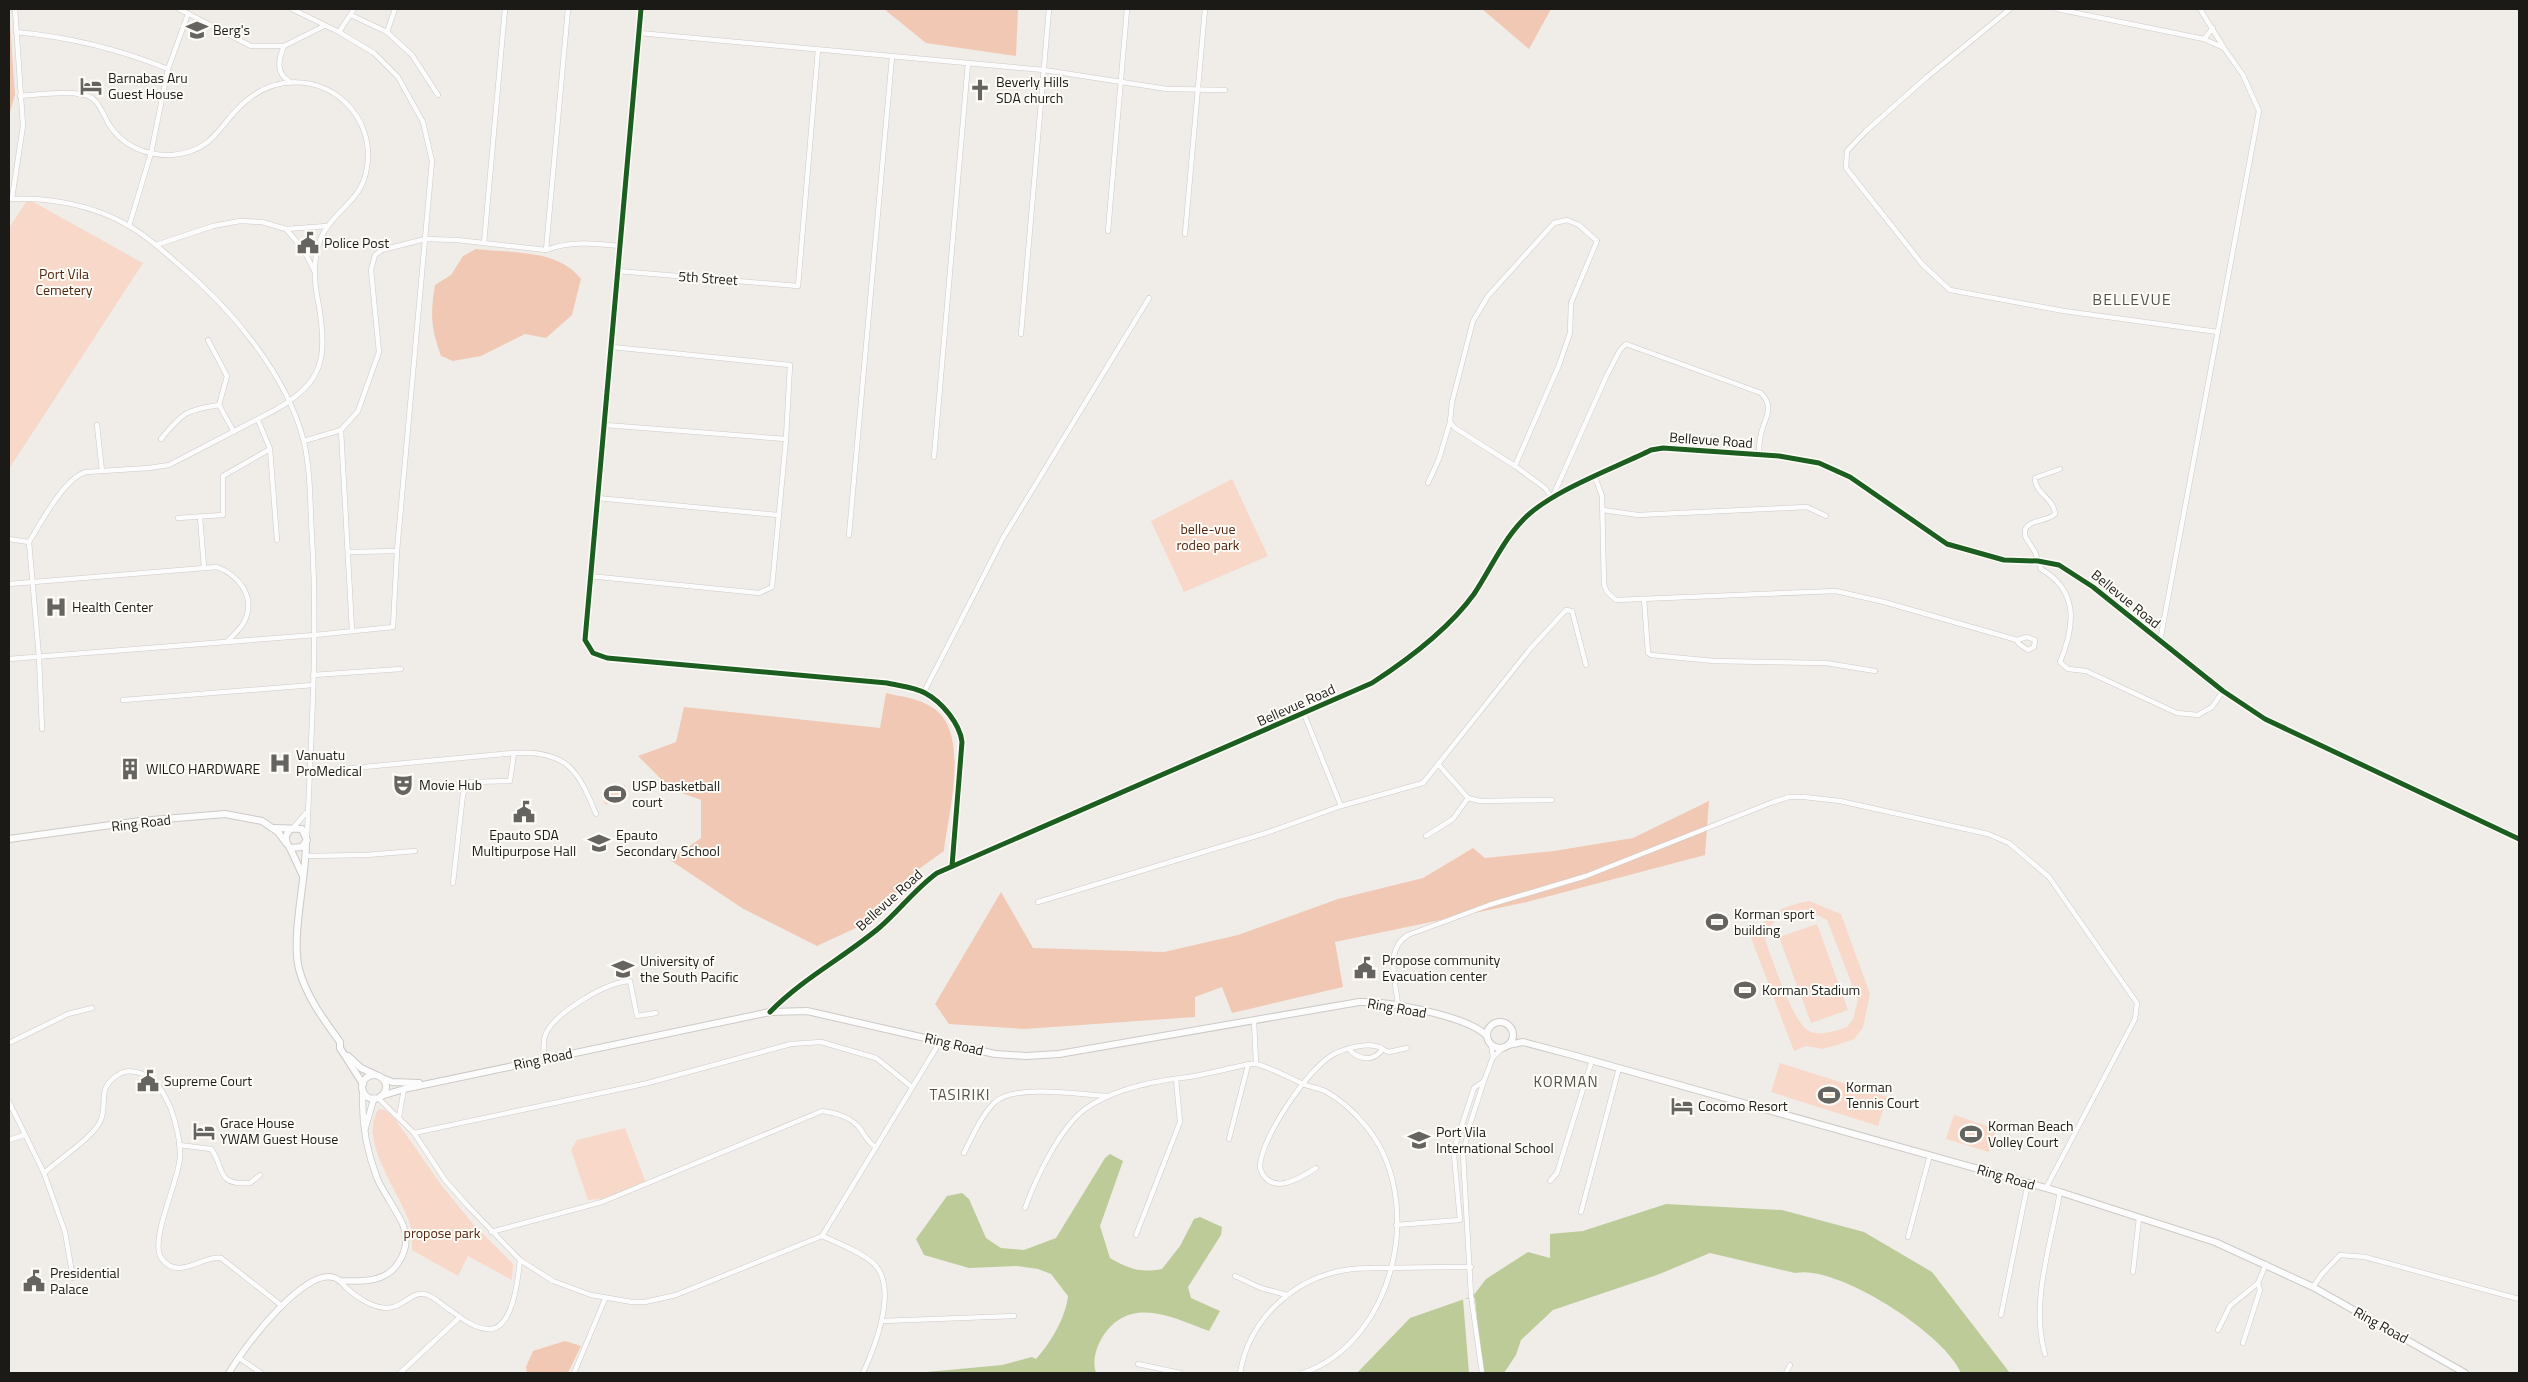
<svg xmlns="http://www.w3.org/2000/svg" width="2528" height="1382" font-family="'Titillium Web',sans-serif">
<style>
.green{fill:#f8d8c9;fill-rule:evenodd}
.forest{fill:#f1c8b4}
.water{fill:#bdcb99}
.pier{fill:#f0ede9}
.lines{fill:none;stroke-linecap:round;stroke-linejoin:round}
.minor-casing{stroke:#cccac6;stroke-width:5.5}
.tertiary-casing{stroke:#cccac6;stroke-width:7}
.secondary-casing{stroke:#cccac6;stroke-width:8}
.minor{stroke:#fdfcfc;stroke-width:4.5}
.tertiary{stroke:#fdfcfc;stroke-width:5.5}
.secondary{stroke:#fdfcfc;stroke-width:6}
.cycleway-casing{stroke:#fefcf7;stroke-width:8}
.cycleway{stroke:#1b5e20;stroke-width:5}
.labels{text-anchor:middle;stroke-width:4;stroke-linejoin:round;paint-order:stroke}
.poi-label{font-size:14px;fill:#1b1a17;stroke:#fefcf7;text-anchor:start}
.park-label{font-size:14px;fill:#542610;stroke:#fefcf7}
.street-label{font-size:14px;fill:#1b1a17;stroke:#fefcf7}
.neighbourhood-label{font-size:15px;letter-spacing:1px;fill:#56534b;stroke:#fefcf7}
.quarter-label{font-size:16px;letter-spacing:1px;fill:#56534b;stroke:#fefcf7}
</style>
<rect width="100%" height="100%" fill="#f0ede9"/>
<!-- green -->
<g class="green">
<path d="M28,199L143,263L9,469V228Z"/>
<path d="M1232,479L1268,556L1184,592L1151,521Z"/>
<path d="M625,785L628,797L605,805L601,792Z"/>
<path d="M1809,901L1841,914L1870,994L1863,1028L1854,1039L1837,1045L1822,1049L1806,1046L1794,1051L1751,938C1768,913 1780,907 1809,901ZM1805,909L1827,920L1858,1000L1853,1019L1847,1027C1837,1030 1819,1037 1809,1031C1792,1022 1773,960 1765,940C1773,915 1781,917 1805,909Z"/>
<path d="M1817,924L1848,1010L1811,1023L1779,937Z"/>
<path d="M1780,1063L1887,1097L1878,1126L1771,1092Z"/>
<path d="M379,1109L385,1110L395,1119L442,1186L473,1224L513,1264L512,1280L468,1256L458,1276L412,1250C412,1239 412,1229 408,1219C398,1191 357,1137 379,1109Z"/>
<path d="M1954,1115L1996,1129L1989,1152L1946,1139Z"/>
<path d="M625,1128L646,1183L601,1199L588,1200L571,1150L577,1140Z"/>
</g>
<!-- forest -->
<g class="forest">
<path d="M9,9L15,95L9,115Z"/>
<path d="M884,9H1018L1016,56L926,43Z"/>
<path d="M1482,9H1551L1529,49Z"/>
<path d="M476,249C510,253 559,249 581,279L572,315L546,338L525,334L481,356L453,361L441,356C431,328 430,314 435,285L451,275L463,256Z"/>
<path d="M886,693C902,697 919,698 933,708C971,732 948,814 944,851L916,871L875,919L817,946L742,908L670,860L701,838V800L671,789L638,756L676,742L684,707L880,728Z"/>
<path d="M1709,801L1705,855L1527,902L1335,942L1343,987L1232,1013L1222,987L1195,997V1017L1024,1029L949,1024L935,1004L1001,892L1033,948L1164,952L1238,935L1338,899L1423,878L1473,848L1485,858L1554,851L1633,838Z"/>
<path d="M565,1341L581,1346L568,1373H527L526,1367L533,1351Z"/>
</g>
<!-- water -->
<g class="water">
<path d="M1110,1154L1123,1161L1100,1226L1110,1258C1129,1269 1140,1273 1162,1269L1180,1246L1194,1219L1200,1217L1222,1227L1221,1235L1188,1287L1191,1298L1220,1311L1209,1331C1172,1317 1130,1295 1103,1336C1096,1348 1092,1360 1096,1373H916L1002,1365L1032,1357L1036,1359C1050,1344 1066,1317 1068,1296L1051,1274L1038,1269L1017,1266L969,1268L924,1255L916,1239L947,1196L962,1193L969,1199L986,1238L1001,1248L1024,1250L1056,1238L1105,1158Z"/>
<path d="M1666,1204L1782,1210L1864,1232L1932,1272L2010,1373H1961C1945,1334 1837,1264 1795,1273L1710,1253L1657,1275L1553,1310L1521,1340L1516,1355L1504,1373H1357L1410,1318L1473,1296L1486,1279L1528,1252L1550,1258V1234L1583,1231Z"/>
</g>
<!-- pier -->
<path class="pier" d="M1475,1298L1482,1373H1469L1463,1299Z"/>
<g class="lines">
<!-- minor casing -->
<g class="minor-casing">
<g id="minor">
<path d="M179,9L251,46H284L324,26"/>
<path d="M641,9L585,640L593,653L607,658L887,683C900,686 914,687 925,693C942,702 960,724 962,742L952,866"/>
<path d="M2010,9L1927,77L1866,131L1847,151L1846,168L1922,264L1950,290L2064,311L2218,332"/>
<path d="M2057,9L2204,39L2224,48L2243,75L2259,111L2160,641"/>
<path d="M2200,9L2224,48"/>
<path d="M351,15L387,32L395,9"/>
<path d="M16,32C70,37 119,49 168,69L188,14"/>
<path d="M339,32L354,9"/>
<path d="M387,32L412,55L438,95"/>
<path d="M639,33L1044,70L1167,89L1225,90"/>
<path d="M2204,39L2213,28"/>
<path d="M284,46C278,60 276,73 289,81"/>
<path d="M20,96C37,95 78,89 92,98C100,104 104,115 108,123C122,146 146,156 172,155C216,151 218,124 246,101C275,76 317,76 345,102C363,119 371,143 367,167C363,197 343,205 328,226C320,236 316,252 315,265C314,278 316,292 319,306C327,359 324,382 275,410L169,465L149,468L86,472C64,478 41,523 29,542"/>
<path d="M12,198L23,126L15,9"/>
<path d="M9,199C49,197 94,205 129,226C147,236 162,250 177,263C230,307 287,374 304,442C311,473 310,506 312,538C318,638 311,737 307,837"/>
<path d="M129,226L151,153L168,69"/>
<path d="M286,229L303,249L314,270"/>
<path d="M1108,231L1127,9"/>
<path d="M1185,234L1205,9"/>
<path d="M484,243L505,9"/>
<path d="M156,245L213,226L240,221L262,222L286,229L327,226"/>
<path d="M546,250C570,241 594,243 620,246"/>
<path d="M618,271L798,286L818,50"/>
<path d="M1021,334L1049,9"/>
<path d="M208,340L227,376L219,405L234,432"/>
<path d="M258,420L270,449L277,540"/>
<path d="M1450,422L1452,402L1473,321L1488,296L1554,223L1567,220L1579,225L1597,241L1571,303L1570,333L1559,365L1515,466L1545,488L1552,498L1607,375L1620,350L1626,344L1761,393C1775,408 1765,417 1761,434C1759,441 1759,448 1759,455"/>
<path d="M97,425L102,471"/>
<path d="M605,425L786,439"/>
<path d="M341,430L352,630"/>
<path d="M161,439C182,413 186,410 219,405"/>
<path d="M304,441L341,430L358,411L379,352L371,270L375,255L382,250L425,239L457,240L546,250L568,9"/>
<path d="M934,457L968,63"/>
<path d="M2060,469L2035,478C2035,494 2054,498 2055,514C2047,522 2029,519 2025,530V536L2035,552L2041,569C2079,591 2075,626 2060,662L2068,669L2086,671L2177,713L2198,715L2212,707L2223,691"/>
<path d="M1595,477L1602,496L1604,585L1607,592L1616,600L1836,591L1884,602L2017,640L2027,637L2035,640L2034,647L2028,650L2019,644L2017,640"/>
<path d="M1428,483L1439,459L1450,422L1455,428L1515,466"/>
<path d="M597,498L778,515"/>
<path d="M1603,510L1638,515L1807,507L1826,516"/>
<path d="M200,517L204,567"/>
<path d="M178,518L223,515V476L270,449"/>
<path d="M849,535L892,57"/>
<path d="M9,539L29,542L39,657L42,729"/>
<path d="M349,552L397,551"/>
<path d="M589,576L759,593L772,587L786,439L790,365L612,347"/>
<path d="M9,584L217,567C238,575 256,596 245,620C242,628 233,635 227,642"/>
<path d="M1644,599L1648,653L1651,655L1714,661L1826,663L1875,671"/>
<path d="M9,659L315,635L393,627L397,551L432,161L423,122L398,77L374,53L339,32L292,9"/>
<path d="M313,675L401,669"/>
<path d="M924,692L1003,538L1149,298"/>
<path d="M123,700L313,685"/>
<path d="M1304,714L1341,806"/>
<path d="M310,772L514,753C567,750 578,770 596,814"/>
<path d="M1468,798L1480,801L1552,800"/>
<path d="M293,828L306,813"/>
<path d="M1426,836L1453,819L1468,798L1438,764"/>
<path d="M305,856L366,855L415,851"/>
<path d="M453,883L463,794L470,782L510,781L514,753"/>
<path d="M1038,902L1266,833L1341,806L1423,783L1530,649L1566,610L1572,611L1586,665"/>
<path d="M1398,1005C1396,982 1384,949 1408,935L1489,905L1586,876L1773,802L1789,797H1804L1840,801L1988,834L2009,843L2049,877L2137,1003L2135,1019L2046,1188"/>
<path d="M770,1012C802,979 843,958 879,928C899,911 915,889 937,873L1372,683C1409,659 1448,630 1474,594C1490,570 1502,542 1522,521C1548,492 1615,468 1651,450L1663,448L1779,456L1819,463L1850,477L1947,544L2004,560L2038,561L2059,565L2093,587L2223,691L2265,719L2519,839"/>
<path d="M1254,1021L1256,1063"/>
<path d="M9,1043L68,1014L92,1008"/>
<path d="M1491,1044L1493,1057"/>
<path d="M1349,1049C1358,1060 1373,1062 1382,1050"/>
<path d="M544,1060C544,1052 542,1041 546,1033C557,1012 606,982 630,981L637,1016L656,1013"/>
<path d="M378,1098L414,1133L445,1180L467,1205L520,1260L553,1281L591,1295L632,1302H645L676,1295L822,1236L941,1040"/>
<path d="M9,1102L44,1173C59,1159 91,1139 100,1122C109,1104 95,1089 118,1075C128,1068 140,1072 150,1078C160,1085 166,1098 171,1109C176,1124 181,1141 180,1157C179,1181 148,1242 162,1259C179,1281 202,1255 221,1258L282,1306"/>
<path d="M399,1117L404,1089"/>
<path d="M414,1133L648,1083L791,1044L821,1042L876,1058L912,1087"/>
<path d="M1229,1139L1248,1065"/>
<path d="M9,1140L24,1135"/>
<path d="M179,1145L211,1149C225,1167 215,1186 250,1183L260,1175"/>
<path d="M964,1153C972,1137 981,1116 994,1103C1014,1083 1080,1095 1108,1096"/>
<path d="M1316,1168C1299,1179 1270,1197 1260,1168C1259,1140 1309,1067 1334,1054C1344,1049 1367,1042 1379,1047C1382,1048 1385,1051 1389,1052L1407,1048"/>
<path d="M44,1173L65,1232L73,1278"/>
<path d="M1550,1181L1557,1173L1592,1060"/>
<path d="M1025,1208C1036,1178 1059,1129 1085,1109C1112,1090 1148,1082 1181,1078C1199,1076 1218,1071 1236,1067C1242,1066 1249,1063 1255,1064C1262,1064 1295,1080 1303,1084C1310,1087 1318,1088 1325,1091C1340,1099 1354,1112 1365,1125C1427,1198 1396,1341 1303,1373"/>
<path d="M1581,1212L1619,1068"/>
<path d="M1396,1225L1460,1220L1454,1155L1456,1143L1474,1088L1484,1081"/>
<path d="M491,1232L602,1202L822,1111C835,1113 848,1116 858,1126C865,1134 866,1142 876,1147"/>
<path d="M1136,1235L1180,1122L1176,1079"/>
<path d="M822,1236C836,1242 866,1254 876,1266C897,1291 875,1347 863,1373"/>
<path d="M1908,1237L1930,1155"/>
<path d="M2133,1272L2139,1218"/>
<path d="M1235,1276L1261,1288L1287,1295"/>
<path d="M340,1281C351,1294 377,1314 396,1306C405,1303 414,1292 424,1294C433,1295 442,1305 450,1310C460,1317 473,1328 487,1329C513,1332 518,1279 520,1260"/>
<path d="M2313,1287L2322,1274L2340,1255L2365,1257L2519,1299"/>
<path d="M2001,1315L2028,1183"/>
<path d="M882,1321L1014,1316"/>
<path d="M2218,1330L2230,1306L2258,1283L2266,1264"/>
<path d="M2243,1343L2260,1290L2258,1283"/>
<path d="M2045,1354C2030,1302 2051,1245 2060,1192"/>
<path d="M239,1358L261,1373"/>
<path d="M1138,1364L1180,1373"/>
<path d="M400,1373L460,1317"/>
<path d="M574,1373L605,1299"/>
<path d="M1240,1373C1249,1320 1292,1279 1345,1270C1360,1267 1375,1268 1391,1268C1418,1267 1444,1267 1471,1267"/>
<path d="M1482,1373L1471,1295L1463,1154L1470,1124L1484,1081L1493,1057L1504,1047"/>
<path d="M1786,1373L1790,1365"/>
</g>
</g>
<!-- tertiary casing -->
<g class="tertiary-casing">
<g id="tertiary">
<path d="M365,1129L374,1098"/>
<path d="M229,1373C241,1351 311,1256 340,1281C351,1281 363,1282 375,1279C398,1274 412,1247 403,1225C396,1209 384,1194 377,1178C366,1149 361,1122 363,1091"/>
</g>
</g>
<!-- secondary casing -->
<g class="secondary-casing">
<g id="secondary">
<path d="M275,828L302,829L307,840L302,847L290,848C285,841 284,835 291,829"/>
<path d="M9,839L140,821L225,814L262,821L278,832L286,843"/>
<path d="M306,843C306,879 291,936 299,969C306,996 324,1020 340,1042V1048L363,1084"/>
<path d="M290,848L302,874"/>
<circle cx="1500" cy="1035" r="13"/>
<path d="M1508,1045L1523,1042L1576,1056L2060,1192L2215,1242L2313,1287L2465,1373"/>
<path d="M348,1056L361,1068L374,1074"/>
<circle cx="374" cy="1087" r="12"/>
<path d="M382,1078L392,1082L419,1083"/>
<path d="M381,1096L404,1089L770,1012L807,1011L995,1054L1026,1056L1059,1054L1359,1002C1387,1001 1468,1016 1487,1036"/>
</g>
</g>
<!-- minor -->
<use href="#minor" class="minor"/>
<!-- tertiary -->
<use href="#tertiary" class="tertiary"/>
<!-- secondary -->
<use href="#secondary" class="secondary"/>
<!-- cycleway casing -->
<g class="cycleway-casing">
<g id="cycleway">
<path d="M641,9L585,640L593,653L607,658L887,683C900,686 914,687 925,693C942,702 960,724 962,742L952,866"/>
<path d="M770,1012C802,979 843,958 879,928C899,911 915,889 937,873L1372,683C1409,659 1448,630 1474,594C1490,570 1502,542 1522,521C1548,492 1615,468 1651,450L1663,448L1779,456L1819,463L1850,477L1947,544L2004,560L2038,561L2059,565L2093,587L2223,691L2265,719L2519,839"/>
</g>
</g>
<!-- cycleway -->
<use href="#cycleway" class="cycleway"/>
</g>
<!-- icons -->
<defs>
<g id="school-bare" transform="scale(1.725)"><path d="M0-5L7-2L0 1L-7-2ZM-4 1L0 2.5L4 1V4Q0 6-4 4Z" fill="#666460" stroke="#fefcf7" stroke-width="2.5" paint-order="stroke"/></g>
<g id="hotel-bare" transform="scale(1.725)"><path d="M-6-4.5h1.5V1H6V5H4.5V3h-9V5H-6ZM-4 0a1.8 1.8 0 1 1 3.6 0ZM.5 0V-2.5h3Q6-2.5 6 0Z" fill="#666460" stroke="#fefcf7" stroke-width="2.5" paint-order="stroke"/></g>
<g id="church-bare" transform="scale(1.725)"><path d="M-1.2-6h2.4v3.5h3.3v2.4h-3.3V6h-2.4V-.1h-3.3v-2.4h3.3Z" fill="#666460" stroke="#fefcf7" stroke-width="2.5" paint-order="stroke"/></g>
<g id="civic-bare" transform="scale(1.725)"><path d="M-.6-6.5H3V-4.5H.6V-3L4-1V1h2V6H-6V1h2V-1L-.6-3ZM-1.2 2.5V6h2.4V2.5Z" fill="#666460" stroke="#fefcf7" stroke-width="2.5" paint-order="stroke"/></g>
<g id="hospital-bare" transform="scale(1.725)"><path d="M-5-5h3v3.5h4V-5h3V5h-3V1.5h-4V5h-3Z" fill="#666460" stroke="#fefcf7" stroke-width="2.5" paint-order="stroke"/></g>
<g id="building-bare" transform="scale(1.725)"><path d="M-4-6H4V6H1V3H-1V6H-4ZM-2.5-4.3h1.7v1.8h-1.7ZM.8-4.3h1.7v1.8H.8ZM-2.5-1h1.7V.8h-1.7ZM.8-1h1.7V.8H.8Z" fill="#666460" stroke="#fefcf7" stroke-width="2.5" paint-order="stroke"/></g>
<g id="theatre-bare" transform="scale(1.725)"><path d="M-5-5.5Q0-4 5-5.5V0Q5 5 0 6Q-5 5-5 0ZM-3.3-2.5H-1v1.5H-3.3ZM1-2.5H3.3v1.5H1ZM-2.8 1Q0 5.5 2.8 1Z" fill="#666460" stroke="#fefcf7" stroke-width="2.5" paint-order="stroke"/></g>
<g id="stadium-bare" transform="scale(1.725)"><path d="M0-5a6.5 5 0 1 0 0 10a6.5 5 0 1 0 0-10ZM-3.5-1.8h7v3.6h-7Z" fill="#666460" stroke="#fefcf7" stroke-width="2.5" paint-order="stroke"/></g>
<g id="university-bare" transform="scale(1.725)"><path d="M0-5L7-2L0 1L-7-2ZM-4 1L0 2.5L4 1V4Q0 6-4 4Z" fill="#666460" stroke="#fefcf7" stroke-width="2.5" paint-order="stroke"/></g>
</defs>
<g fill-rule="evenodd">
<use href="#school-bare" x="197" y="30"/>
<use href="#hotel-bare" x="91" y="86"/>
<use href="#church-bare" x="980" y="90"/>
<use href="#civic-bare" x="308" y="243"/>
<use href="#hospital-bare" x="56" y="607"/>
<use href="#hospital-bare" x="280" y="763"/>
<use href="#building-bare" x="130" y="769"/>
<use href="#theatre-bare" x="403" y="785"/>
<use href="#stadium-bare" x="615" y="794"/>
<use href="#civic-bare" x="524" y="812"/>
<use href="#school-bare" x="599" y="843"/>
<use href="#stadium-bare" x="1717" y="922"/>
<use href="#civic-bare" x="1365" y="968"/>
<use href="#university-bare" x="623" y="969"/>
<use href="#stadium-bare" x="1745" y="990"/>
<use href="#civic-bare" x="148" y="1081"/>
<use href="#stadium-bare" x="1829" y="1095"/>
<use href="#hotel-bare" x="1682" y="1106"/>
<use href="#hotel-bare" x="204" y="1131"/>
<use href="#stadium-bare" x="1971" y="1134"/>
<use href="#school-bare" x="1419" y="1140"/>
<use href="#civic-bare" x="34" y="1281"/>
</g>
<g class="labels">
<!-- poi labels -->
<g class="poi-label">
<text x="213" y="35">Berg's</text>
<text x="108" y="83">Barnabas Aru<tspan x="108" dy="16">Guest House</tspan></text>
<text x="996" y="87">Beverly Hills<tspan x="996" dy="16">SDA church</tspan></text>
<text x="324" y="248">Police Post</text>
<text x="72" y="612">Health Center</text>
<text x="296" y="760">Vanuatu<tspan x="296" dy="16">ProMedical</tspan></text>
<text x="146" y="774">WILCO HARDWARE</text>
<text x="419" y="790">Movie Hub</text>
<text x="632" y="791">USP basketball<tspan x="632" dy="16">court</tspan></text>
<text x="524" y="840" text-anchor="middle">Epauto SDA<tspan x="524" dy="16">Multipurpose Hall</tspan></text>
<text x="616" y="840">Epauto<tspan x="616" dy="16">Secondary School</tspan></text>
<text x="1734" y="919">Korman sport<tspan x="1734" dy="16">building</tspan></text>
<text x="1382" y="965">Propose community<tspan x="1382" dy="16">Evacuation center</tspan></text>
<text x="640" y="966">University of<tspan x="640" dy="16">the South Pacific</tspan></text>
<text x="1762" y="995">Korman Stadium</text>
<text x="164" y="1086">Supreme Court</text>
<text x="1846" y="1092">Korman<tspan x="1846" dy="16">Tennis Court</tspan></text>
<text x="1698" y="1111">Cocomo Resort</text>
<text x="220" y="1128">Grace House<tspan x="220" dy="16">YWAM Guest House</tspan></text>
<text x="1988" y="1131">Korman Beach<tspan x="1988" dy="16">Volley Court</tspan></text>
<text x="1436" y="1137">Port Vila<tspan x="1436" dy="16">International School</tspan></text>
<text x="50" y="1278">Presidential<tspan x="50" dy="16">Palace</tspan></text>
</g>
<!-- park labels -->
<g class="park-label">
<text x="64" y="279">Port Vila<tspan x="64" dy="16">Cemetery</tspan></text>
<text x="1208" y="534">belle-vue<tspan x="1208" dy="16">rodeo park</tspan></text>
<text x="442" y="1238">propose park</text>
</g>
<!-- street labels -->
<g class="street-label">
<text transform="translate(708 278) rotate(4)" y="5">5th Street</text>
<text transform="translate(1711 440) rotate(4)" y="5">Bellevue Road</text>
<text transform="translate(2126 599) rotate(39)" y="5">Bellevue Road</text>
<text transform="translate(1296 705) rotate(-24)" y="5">Bellevue Road</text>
<text transform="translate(141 823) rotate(-7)" y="5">Ring Road</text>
<text transform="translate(889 900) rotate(-42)" y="5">Bellevue Road</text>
<text transform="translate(1397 1008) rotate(10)" y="5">Ring Road</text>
<text transform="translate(954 1044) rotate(13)" y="5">Ring Road</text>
<text transform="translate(543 1059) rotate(-12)" y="5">Ring Road</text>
<text transform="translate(2006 1177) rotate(16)" y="5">Ring Road</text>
<text transform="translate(2381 1325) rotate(29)" y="5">Ring Road</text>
</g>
<!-- neighbourhood labels -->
<g class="neighbourhood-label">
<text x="1566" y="1087">KORMAN</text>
<text x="960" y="1100">TASIRIKI</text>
</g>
<!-- quarter labels -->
<g class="quarter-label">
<text x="2132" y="305">BELLEVUE</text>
</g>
</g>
<!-- border -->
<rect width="2528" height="1382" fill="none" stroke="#1b1a17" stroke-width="20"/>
</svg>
